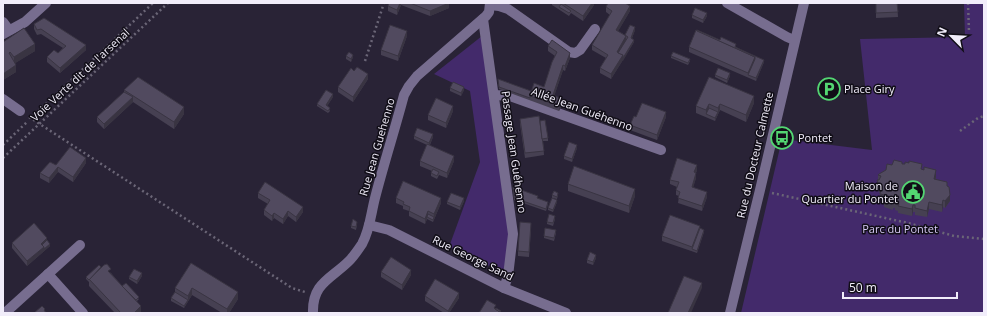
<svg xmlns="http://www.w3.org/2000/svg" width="987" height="316" font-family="'Open Sans',sans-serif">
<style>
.green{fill:#432a6b}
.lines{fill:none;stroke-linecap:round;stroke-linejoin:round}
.path{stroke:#6b6677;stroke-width:2.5;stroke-dasharray:2 3;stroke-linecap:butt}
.minor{stroke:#776d8f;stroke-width:10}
.wall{fill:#464052}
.shaded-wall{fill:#393442}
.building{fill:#514a5f;stroke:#393442}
.labels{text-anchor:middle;stroke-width:3;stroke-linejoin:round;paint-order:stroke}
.street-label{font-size:11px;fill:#f1edfa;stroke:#110e17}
.poi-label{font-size:11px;fill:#f1edfa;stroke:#110e17;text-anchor:start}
.park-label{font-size:11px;fill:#d6c9f4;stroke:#110e17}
</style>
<rect width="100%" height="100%" fill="#292336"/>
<!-- green -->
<g class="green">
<path d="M964,3H984V313H741L782,139L872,150L860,39L965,37Z"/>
<path d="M482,36L509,236L504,273L449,247L480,162L470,91L434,74Z"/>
</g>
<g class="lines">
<!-- path -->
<g class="path">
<path d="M968,3L969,32"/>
<path d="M365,61L384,3"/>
<path d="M29,117L292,288L305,292"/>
<path d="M31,118L153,3"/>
<path d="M960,131L978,118L984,116"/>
<path d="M3,145L27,122"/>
<path d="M3,158L168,3"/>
<path d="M772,193L908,223L954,236L984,239"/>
</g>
<!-- minor -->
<g class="minor">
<path d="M727,3L787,37L794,40"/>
<path d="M490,5L499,6L508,9L569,52L575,53L580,50L595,29"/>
<path d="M483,19L513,234L508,276L504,288"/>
<path d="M3,22L9,30"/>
<path d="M3,34L25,22L46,3"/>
<path d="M495,95L510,96L661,150"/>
<path d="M3,99L20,111"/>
<path d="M369,225L389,230L504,288L566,313"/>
<path d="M48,274L83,313"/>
<path d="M5,313L80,245"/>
<path d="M313,313C312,283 331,279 349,261C354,256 358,250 362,244C370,230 371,213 375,198C384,163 395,129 404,95L409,86L417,76L486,16L489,12L490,3"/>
<path d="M730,313L760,190L804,3"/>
</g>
</g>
<!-- wall -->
<g class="wall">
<path d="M389,3H449V8L430,16L401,5L397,15L388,11V6Z"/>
<path d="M552,3H594V5L583,21L571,13L569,16L552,5Z"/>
<path d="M876,3H897L898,17L876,18Z"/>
<path d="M606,7L630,11L618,31L625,35L635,30L632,38L634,42L611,79L600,73V68L606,58L592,50V45L610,15L606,12Z"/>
<path d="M692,15L707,16L703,23L692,18Z"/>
<path d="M34,24L86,50L60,73L47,62V57L58,53L63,48L41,34L37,35L34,29Z"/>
<path d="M407,36L398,61L381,55V50Z"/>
<path d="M720,40L736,46V47L764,62L756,81L689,52V47Z"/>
<path d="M3,42L35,51L15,63L16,72L3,80Z"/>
<path d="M548,46L570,58L565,71L563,70L554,96L562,104L559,111L499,89L498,79L531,91L544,87L555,56L548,51Z"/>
<path d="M346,56L353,57L351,62L346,59Z"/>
<path d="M671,56L690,61L688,65L671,58Z"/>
<path d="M354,71L368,79L353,102L338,92V87Z"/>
<path d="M715,75L730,76L727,83L715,77Z"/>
<path d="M709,77L754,103L746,122L720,110L715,121L696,113V106Z"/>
<path d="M450,88L464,90L461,96L450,91Z"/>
<path d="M124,90L184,114L174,129L133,102L104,129L97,122V117L124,92Z"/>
<path d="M333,97L327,106L330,111L328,113L317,106V104Z"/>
<path d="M453,111L446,128L428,120V115Z"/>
<path d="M636,117H666L657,140L630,130V125Z"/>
<path d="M520,119L540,121L548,138V141H543L544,155L525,158L520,124Z"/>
<path d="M414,136L433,137L430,145L454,161L447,178L439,175L437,179L431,176V173L432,171L420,166V161L427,145L414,139Z"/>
<path d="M577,148L572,162L564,159V156Z"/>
<path d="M86,163L73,182L58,172L49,183L40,178V173L56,165Z"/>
<path d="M902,164L922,169L936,177V179L947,186L950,201L945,208L943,207L942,212L929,209L927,217L915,215V212H913L912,216L898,213V211L895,210V208H893V210L884,207V202L880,201V193L879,192L877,186V180H878V175L892,165Z"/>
<path d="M697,170L696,173V178L693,187L707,197L702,211L678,203L679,196L676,195V190L677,187L670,184V180Z"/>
<path d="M568,184L635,196L629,213L568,191Z"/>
<path d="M513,187L538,198L548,204L546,211L514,200Z"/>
<path d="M258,193L303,212L296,222L288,216L283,224L274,218L272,221L264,215V210L268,204L258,198Z"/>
<path d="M552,195H558L557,199L552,198Z"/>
<path d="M396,198L441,203L433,222L427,219L425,224L409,216V211L403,209V206L396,203Z"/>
<path d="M464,201L460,210L447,204V202Z"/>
<path d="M557,202L553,212L548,210V208Z"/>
<path d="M555,219L553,226L547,224V222Z"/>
<path d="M357,225L356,230L351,228V226Z"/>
<path d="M531,228L529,257L518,256V251Z"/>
<path d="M700,228L704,232L697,253L662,241V236Z"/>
<path d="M556,233L554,241L544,238V236Z"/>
<path d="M47,240L50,246L27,266L12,248V243Z"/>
<path d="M596,258L593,265L587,263V260Z"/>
<path d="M191,263L238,299L229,313H222L192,295L184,308L171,301V298L175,292V288Z"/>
<path d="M101,267L111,273L122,286L139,299L137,301L141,313H115L89,286V282L86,279V277Z"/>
<path d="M381,272L411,275L402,290L381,277Z"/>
<path d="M142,276L137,284L129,279V277Z"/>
<path d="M425,296L459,298L449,313H444L425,301Z"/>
</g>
<!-- shaded-wall -->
<g class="shaded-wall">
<path d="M400,3H401V5L397,15V10Z"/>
<path d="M449,3V8L430,16V11Z"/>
<path d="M592,3H594V5L583,21V16Z"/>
<path d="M630,6V11L616,35V30Z"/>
<path d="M707,13V16L703,23V20Z"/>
<path d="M635,27V30L631,41V38Z"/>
<path d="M407,31V36L398,61V56Z"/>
<path d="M626,36V41L618,55L617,52Z"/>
<path d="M634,40V42L623,61V58Z"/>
<path d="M35,44V51L14,64V57Z"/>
<path d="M86,45V50L60,73V68Z"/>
<path d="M570,53V58L565,71V66Z"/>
<path d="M353,55V57L351,62V59Z"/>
<path d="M623,55V60L611,79V74Z"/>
<path d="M755,57V62L748,75V73Z"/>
<path d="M764,60V62L756,81V78Z"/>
<path d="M16,65V72L3,80V74Z"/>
<path d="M563,65V70L553,100V95Z"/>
<path d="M730,73V76L727,83V80Z"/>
<path d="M368,74V79L353,102V97Z"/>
<path d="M464,87V90L461,96V93Z"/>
<path d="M333,94V97L326,108V105Z"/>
<path d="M754,96V103L746,122V115Z"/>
<path d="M133,97V102L104,129V124Z"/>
<path d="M562,99V104L559,111V106Z"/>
<path d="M709,104V111L706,114V110Z"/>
<path d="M720,104V110L715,121V118L718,112V108Z"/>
<path d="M453,106V111L446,128V123Z"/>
<path d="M184,107V114L174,129V122Z"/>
<path d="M666,112V117L657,140V135Z"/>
<path d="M433,134V137L429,146V143Z"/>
<path d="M577,145V148L572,162V159Z"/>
<path d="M454,156V161L447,178V173Z"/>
<path d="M86,158V163L73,182V177Z"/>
<path d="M697,165V170L694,177V172Z"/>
<path d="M58,167V172L49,183V178Z"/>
<path d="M936,170V177L934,186V179Z"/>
<path d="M696,173V178L692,192V187Z"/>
<path d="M635,189V196L629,213V206Z"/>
<path d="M707,192V197L702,211V206Z"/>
<path d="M950,195V201L945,208V201Z"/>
<path d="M441,198V203L433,222L434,214Z"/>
<path d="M464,198V201L460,210V207Z"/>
<path d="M557,200V202L553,212V210Z"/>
<path d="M943,200V207L942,212V205Z"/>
<path d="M929,202V209L927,217V211Z"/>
<path d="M913,205V212L912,216V209Z"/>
<path d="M303,207V212L296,222V217Z"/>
<path d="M288,211V216L283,224V219Z"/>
<path d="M428,211V216L427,217V219L425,224V219Z"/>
<path d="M274,213V218L272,221V216Z"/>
<path d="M704,230V232L697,253V251Z"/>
<path d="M47,238V243L42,248L41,244Z"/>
<path d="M50,244V246L27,266V261L44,247Z"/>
<path d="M596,255V258L593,265V262Z"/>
<path d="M411,270V275L402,290V285Z"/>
<path d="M142,273V276L137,284V281Z"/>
<path d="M702,283V288L691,313H688Z"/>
<path d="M192,288V295L184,308V306L188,300V296Z"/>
<path d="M238,292V299L229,313H227V309Z"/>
<path d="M459,293V298L449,313H448V311Z"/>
<path d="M141,306V313H134Z"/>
</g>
<!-- building -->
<g class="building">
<path d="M389,3H400L397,10L388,6Z"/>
<path d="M410,3H449L430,11Z"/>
<path d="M563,3H592L583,16Z"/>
<path d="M608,3H625L630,6L616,30L626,36L617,52L623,55L611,74L600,68L608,55L592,45L612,11L606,7Z"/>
<path d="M876,3H897L898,12L876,13Z"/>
<path d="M561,4L571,11L569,13L559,7Z"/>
<path d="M695,8L707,13L703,20L692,15Z"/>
<path d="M44,18L86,45L60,68L47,57L54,50L58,53L66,46L41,29L37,30L34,24Z"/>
<path d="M390,25L407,31L398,56L381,50Z"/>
<path d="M630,25L635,27L631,38L634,40L623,58V55L618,53L628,37L625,35Z"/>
<path d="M24,28L35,44L14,57L10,52L9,53L16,65L3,74V42Z"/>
<path d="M696,30L755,57L748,73L689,47Z"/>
<path d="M697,30L720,40L721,37L736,44L735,47L764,60L756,78L748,75L755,59V57L697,31Z"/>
<path d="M552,40L570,53L565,66L563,65L553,95L562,99L559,106L530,96L534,83L544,87L552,62L557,52L548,46Z"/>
<path d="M349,52L353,55L351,59L346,56Z"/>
<path d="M673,52L690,59L688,63L671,56Z"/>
<path d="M357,67L368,74L353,97L338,87L351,68L354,71Z"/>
<path d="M718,68L730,73L727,80L715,75Z"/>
<path d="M138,77L184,107L174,122L124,90Z"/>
<path d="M709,77L754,96L746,115L720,104L718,108L709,104L706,110L696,106Z"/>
<path d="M498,79L531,91L530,96V98L499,87Z"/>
<path d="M453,82L464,87L461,93L450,88Z"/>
<path d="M326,90L333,94L326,105L330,108L328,111L317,104Z"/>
<path d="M124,92L133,97L104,124L97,117Z"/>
<path d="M436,98L453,106L446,123L428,115Z"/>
<path d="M642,103L666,112L657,135L630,125L634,116L636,117Z"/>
<path d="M709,108L718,112L715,118L706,114Z"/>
<path d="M539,116L544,151L525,153L520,119Z"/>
<path d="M545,120L548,138L542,139L540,121Z"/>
<path d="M417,128L433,134L429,143L414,136Z"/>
<path d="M569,142L577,145L572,159L564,156Z"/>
<path d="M427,144L454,156L447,173L420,161Z"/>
<path d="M70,147L86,158L73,177L58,167L49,178L40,173L50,162L56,165Z"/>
<path d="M677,158L697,165L694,172L696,173L692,187L707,192L702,206L678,198L680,192L676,190L679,182L670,180Z"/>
<path d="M894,160L902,162V164H905V162L909,163V161L922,164L921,169L924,170V167L936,170L934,179L947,182V186L949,187L950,195L945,201L943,200L942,205L929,202L927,211L915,208V205H913L912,209L898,206L899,204L895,203L896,201H893V203L884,201L885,195L880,194L881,187L879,185L877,180H879L881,176L878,175L879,174L886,170L887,164L892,165Z"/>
<path d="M574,166L635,189L629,206L568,184Z"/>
<path d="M433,169L439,172L437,176L431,173Z"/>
<path d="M403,181L441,198L434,214L428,211L425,219L409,211L410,207L403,204L404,202L396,198Z"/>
<path d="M265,182L303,207L296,217L288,211L283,219L274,213L272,216L264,210L270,200L258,193Z"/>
<path d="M513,187L538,196L537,198L548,202L546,209L514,198Z"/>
<path d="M554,191L558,193L557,197L552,195Z"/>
<path d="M451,193L464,198L460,207L447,202Z"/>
<path d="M552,198L557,200L553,210L548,208Z"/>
<path d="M428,214L434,217L433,220L427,217Z"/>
<path d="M549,214L555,216L553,223L547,222Z"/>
<path d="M670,215L700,226L692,247L662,236Z"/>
<path d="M353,219L357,222L356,227L351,226Z"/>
<path d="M520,222L531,223L529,252L518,251Z"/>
<path d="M34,223L47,238L41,244L44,247L27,261L12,243Z"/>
<path d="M545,228L556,230L554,238L544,236Z"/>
<path d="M700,228L704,230L697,251L692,249Z"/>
<path d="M47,240L50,244L44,249V247L42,245Z"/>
<path d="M590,252L596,255L593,262L587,260Z"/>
<path d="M391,257L411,270L402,285L381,272Z"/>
<path d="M191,263L238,292L227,309L192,288L188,296L175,288Z"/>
<path d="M107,264L111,269L108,271L141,306L134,313H121L89,279L104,265Z"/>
<path d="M99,265L101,267L89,280L86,277Z"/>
<path d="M134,269L142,273L137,281L129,277Z"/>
<path d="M684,276L702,283L688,313H668Z"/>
<path d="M435,279L459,293L448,311L425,296Z"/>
<path d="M126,283L139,297L136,300L122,286Z"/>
<path d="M175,292L188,300L184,306L171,298Z"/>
<path d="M487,300L496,305L494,308L501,313H479Z"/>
<path d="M42,306L45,309L44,310L46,313H34Z"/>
<path d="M496,308L501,311L500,312L495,309Z"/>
</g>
<!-- icons -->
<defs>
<g id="parking-ring" transform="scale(1.15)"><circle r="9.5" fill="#110e17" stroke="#53d672" stroke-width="1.5"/><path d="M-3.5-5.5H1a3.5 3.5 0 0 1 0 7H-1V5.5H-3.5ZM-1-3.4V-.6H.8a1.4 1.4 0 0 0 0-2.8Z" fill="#53d672"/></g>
<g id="bus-ring" transform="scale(1.15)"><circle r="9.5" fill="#110e17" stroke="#53d672" stroke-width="1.5"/><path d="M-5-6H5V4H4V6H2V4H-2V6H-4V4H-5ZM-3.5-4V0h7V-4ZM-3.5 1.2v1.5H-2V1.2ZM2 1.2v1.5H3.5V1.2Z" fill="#53d672"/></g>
<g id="civic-ring" transform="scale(1.15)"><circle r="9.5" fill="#110e17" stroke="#53d672" stroke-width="1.5"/><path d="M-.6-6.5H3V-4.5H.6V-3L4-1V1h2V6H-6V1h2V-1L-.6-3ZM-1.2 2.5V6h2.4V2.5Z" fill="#53d672"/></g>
</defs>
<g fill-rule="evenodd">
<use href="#parking-ring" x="829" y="89"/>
<use href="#bus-ring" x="782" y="138"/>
<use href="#civic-ring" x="913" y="192"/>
</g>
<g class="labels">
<!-- street labels -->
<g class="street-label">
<text transform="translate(80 75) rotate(-43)" y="4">Voie Verte dit de l'arsenal</text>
<text transform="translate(582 109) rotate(20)" y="4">Allée Jean Guéhenno</text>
<text transform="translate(377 147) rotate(-74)" y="4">Rue Jean Guehenno</text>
<text transform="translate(514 152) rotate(82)" y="4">Passage Jean Guéhenno</text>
<text transform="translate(755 155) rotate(-77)" y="4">Rue du Docteur Calmette</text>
<text transform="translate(473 258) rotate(26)" y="4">Rue George Sand</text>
</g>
<!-- poi labels -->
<g class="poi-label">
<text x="844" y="93">Place Giry</text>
<text x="798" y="142">Pontet</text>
<text x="898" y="190" text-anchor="end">Maison de<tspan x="898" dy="13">Quartier du Pontet</tspan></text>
</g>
<!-- park labels -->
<g class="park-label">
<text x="900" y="233">Parc du Pontet</text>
</g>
</g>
<!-- border -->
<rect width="987" height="316" fill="none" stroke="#f1edfa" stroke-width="8"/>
<!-- north arrow -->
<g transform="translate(951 36) rotate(294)" stroke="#110e17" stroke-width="3" paint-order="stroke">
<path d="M0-3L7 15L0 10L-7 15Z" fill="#f1edfa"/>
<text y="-6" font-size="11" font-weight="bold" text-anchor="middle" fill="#f1edfa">N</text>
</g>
<!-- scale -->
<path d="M843 292v6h114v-6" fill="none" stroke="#f1edfa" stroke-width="2"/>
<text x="849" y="292" font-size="12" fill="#f1edfa" stroke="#110e17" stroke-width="3" paint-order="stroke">50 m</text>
</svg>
